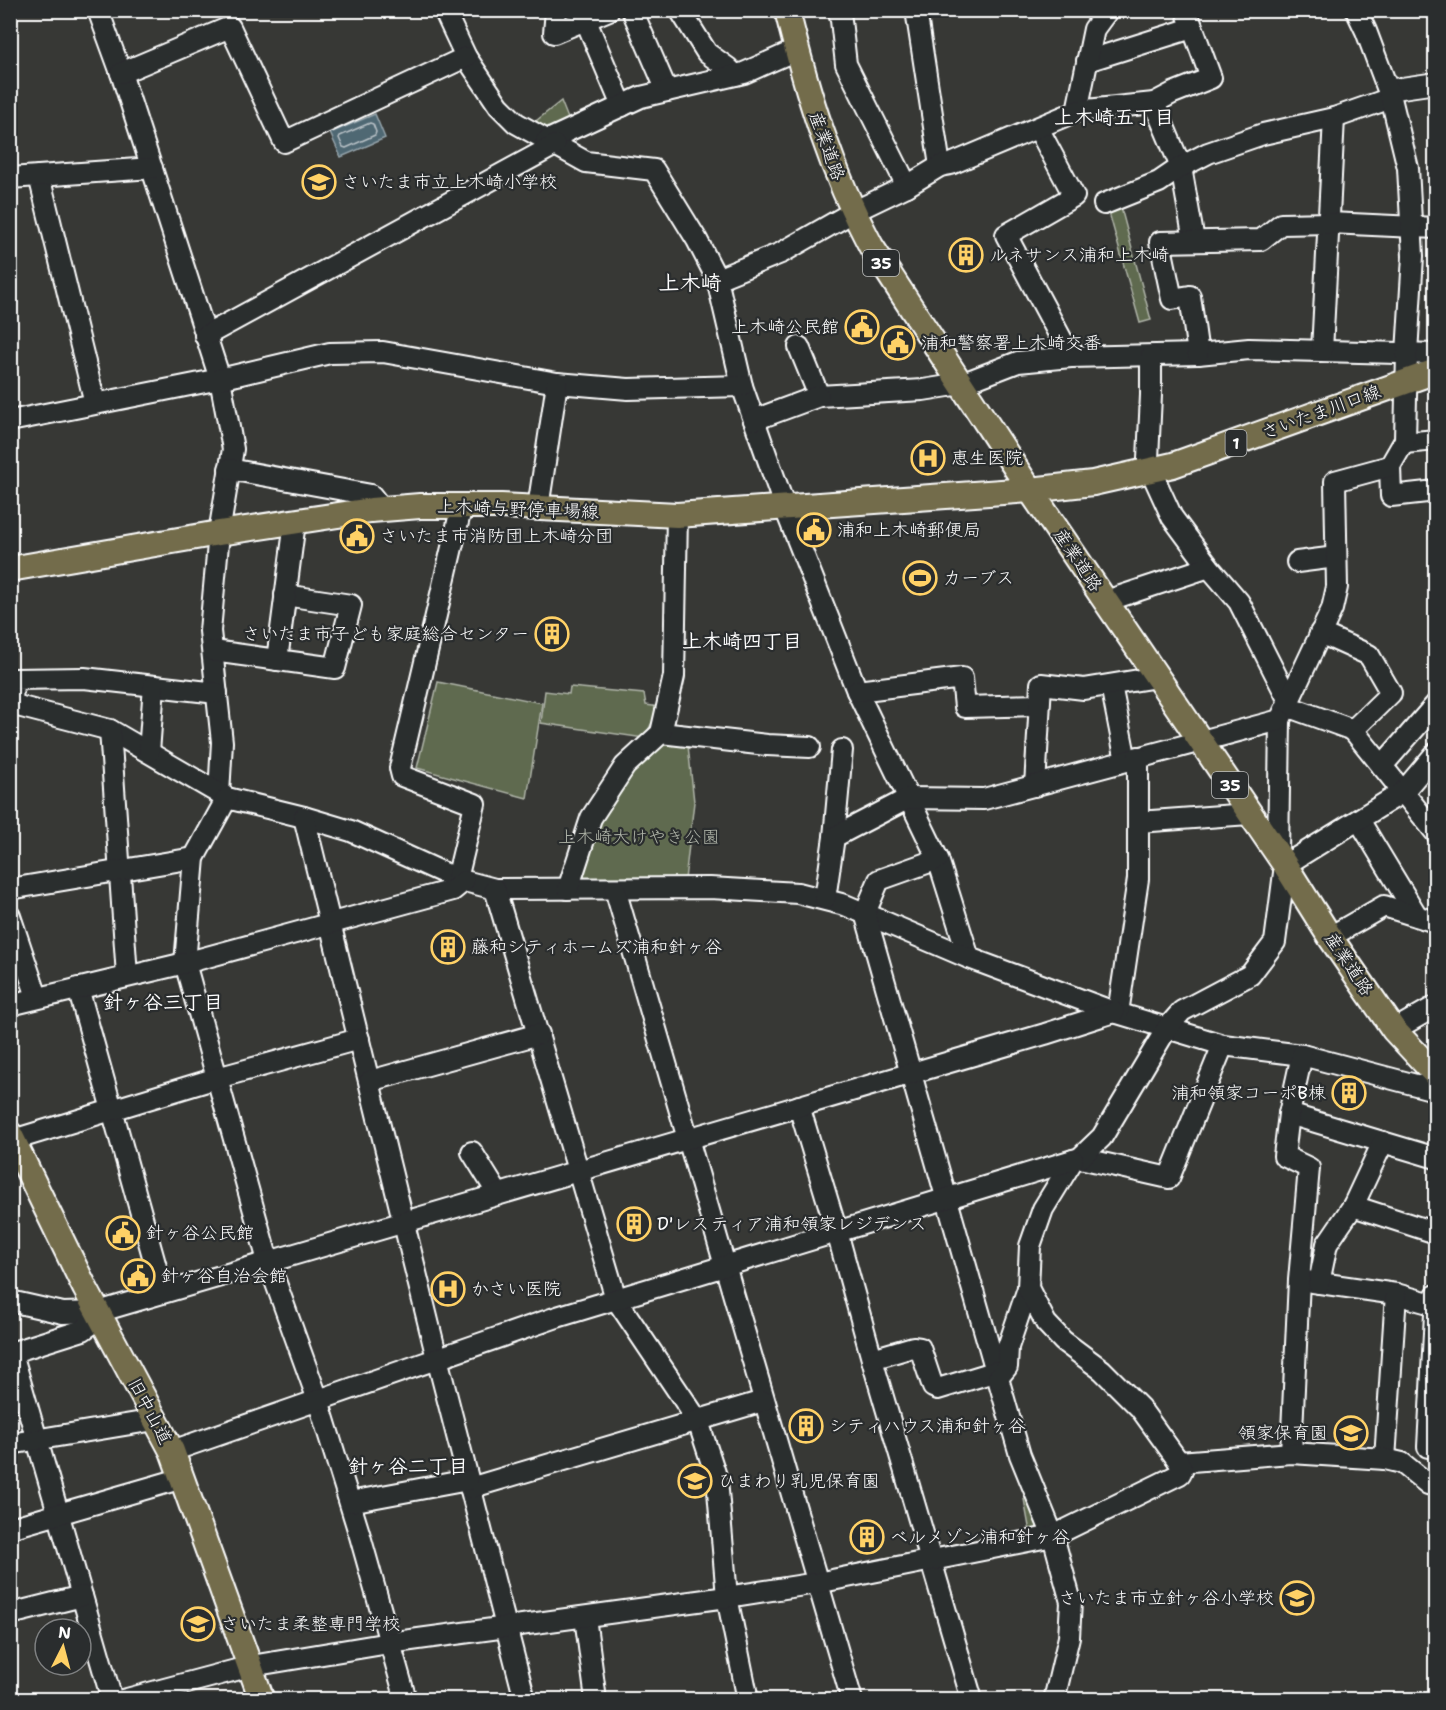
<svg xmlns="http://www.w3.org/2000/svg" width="1446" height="1710" font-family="'Shantell Sans','Klee One',sans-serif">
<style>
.green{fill:#5f6a50;stroke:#afb4a8;stroke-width:1.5}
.water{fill:#4f6773;stroke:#95a4ab;stroke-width:1.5}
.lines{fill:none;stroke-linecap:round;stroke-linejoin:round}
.shore{stroke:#b9c2c7;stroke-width:1.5}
.minor-casing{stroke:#fff;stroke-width:24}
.major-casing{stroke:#fff;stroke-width:28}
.minor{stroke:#2a2d2e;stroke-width:20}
.major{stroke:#736c4b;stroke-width:24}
.labels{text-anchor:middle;stroke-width:4.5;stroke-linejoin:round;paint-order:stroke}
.shield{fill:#2a2d2e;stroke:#bfc0c0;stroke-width:1.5}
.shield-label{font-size:16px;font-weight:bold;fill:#fff}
.street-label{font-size:18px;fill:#fff;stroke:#2a2d2e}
.poi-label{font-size:18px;fill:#fff;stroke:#2a2d2e;text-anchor:start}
.park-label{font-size:18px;fill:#afb4a8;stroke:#2a2d2e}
.neighbourhood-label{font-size:20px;font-weight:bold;fill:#fff;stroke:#2a2d2e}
.quarter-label{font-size:21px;font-weight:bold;fill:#fff;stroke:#2a2d2e}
</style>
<rect width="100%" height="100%" fill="#373835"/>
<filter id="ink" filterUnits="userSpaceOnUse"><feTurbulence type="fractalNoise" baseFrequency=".0167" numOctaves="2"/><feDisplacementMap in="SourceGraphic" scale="12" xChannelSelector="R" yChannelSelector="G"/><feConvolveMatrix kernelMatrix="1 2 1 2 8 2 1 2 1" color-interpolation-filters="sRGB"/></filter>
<g filter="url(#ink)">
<!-- green -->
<g class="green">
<path d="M561,101L569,121L543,133L531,125Z"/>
<path d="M1120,204L1151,320L1140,323L1108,209Z"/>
<path d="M438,682L542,703L527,798L417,768Z"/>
<path d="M570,687L644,694L646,705L660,707L644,738L541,723L545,691L569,694Z"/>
<path d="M661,733L687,736L694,802L684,888L568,889L591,818Z"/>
<path d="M1027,1498L1042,1531L1031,1538L1024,1499Z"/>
</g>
<!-- water -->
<path class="water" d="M375,114L385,138L341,157L330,133Z"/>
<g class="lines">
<!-- shore -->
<path class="shore" d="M370,123L373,124L376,132L375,135L346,148L343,147L339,138L340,136Z"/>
<!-- minor casing -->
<g class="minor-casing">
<g id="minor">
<path d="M98,10L121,73L220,379L233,449L219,533L210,631L222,742L219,794"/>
<path d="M444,10L466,57L499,106L516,123L586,162L654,170L697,240L717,279L742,386L785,508L857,691L938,859L969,958"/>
<path d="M556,10L554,33L609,10"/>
<path d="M632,10L667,91"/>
<path d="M680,10L707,53L728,68L735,75"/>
<path d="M838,10L841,20L846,64L907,186"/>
<path d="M916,10L940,166"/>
<path d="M586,21L622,106"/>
<path d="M1087,61L1192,28"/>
<path d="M121,73L230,27L284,142L466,57"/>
<path d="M1388,90L1436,83"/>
<path d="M1154,103L1181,167L1194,241"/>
<path d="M1077,111L1094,29L1108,10"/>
<path d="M1038,128L1074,196L1006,235L1071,357"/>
<path d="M546,141L641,97L744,73L796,50"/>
<path d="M39,176L95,403"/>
<path d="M10,178L152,168"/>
<path d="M1104,204L1159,182L1181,167L1208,153L1263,134L1334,118L1391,98"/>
<path d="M717,279L781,253L853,212L907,186L940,166L951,164L1077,111L1154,103L1173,93L1211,78L1186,10"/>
<path d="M205,336L555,145"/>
<path d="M799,347L819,396L923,390L961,384L1018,362L1071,357L1198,354L1249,349L1436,354"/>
<path d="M1322,351L1334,118"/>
<path d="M1198,354L1190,296L1172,299L1160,242L1261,240L1281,224L1330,223L1436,228"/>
<path d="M1151,356V395L1148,459L1151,471L1172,517L1209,567L1239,602L1290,703"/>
<path d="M754,420L819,396"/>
<path d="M10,421L220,379L330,353L383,352L557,383L628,389L742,386"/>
<path d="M1404,443L1436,440"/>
<path d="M1390,466L1391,496L1436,491"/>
<path d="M229,469L371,495L382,509"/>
<path d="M538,508L557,383"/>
<path d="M1297,562L1336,557"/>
<path d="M1106,601L1209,567"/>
<path d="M1320,633L1369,655L1391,693L1353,730"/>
<path d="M213,651L335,668L351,605L285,595"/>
<path d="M277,660L295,522"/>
<path d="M1111,685L1126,761"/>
<path d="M857,691L962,678L965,707L1039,705"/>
<path d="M10,704L110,730L227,798L304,817L351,831L457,879L495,889L710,888L798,893L845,905L969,958L1114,1012L1223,1045L1302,1055L1431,1089L1436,1084"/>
<path d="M12,705L13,679L84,678L217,693"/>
<path d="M1289,707L1353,730L1436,833"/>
<path d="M110,730L127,976"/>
<path d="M661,733L767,745L810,747"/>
<path d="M149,752L154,686"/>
<path d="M1382,766L1436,704"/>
<path d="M1035,786L1041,684L1084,689L1157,677"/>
<path d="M227,798L194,858L185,963L268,1261L318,1400L360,1536L406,1700"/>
<path d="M304,817L437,1358L525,1700"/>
<path d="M1359,820L1417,916"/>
<path d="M1138,822L1249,814"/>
<path d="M834,837L842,750"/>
<path d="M1278,855L1280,720L1332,609L1337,587L1335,481L1390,466L1405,440L1407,353L1413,256L1408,168L1391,98L1366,31L1356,10"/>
<path d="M938,859L879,880L865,913L1020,1455L1053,1536L1071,1602L1069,1637L1054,1700"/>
<path d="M457,879L475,804L402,776L400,768L462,505"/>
<path d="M10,889L194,858"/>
<path d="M495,889L616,1299L698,1421L717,1479L727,1597L748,1700"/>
<path d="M568,889L591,818L625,766L661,733L674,676L677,515"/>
<path d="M615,889L852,1700"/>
<path d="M825,899L834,837L909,798L984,799L1280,720"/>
<path d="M10,916L37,997"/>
<path d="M1330,937L1384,906L1432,921L1436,919"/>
<path d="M78,988L163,1292"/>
<path d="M10,1005L185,963L453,890L464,881"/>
<path d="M1118,1013L1138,879V757"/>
<path d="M1394,1030L1436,1006"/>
<path d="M370,1081L539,1034"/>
<path d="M799,1106L837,1232L875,1370L972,1700"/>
<path d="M1289,1114L1436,1158"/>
<path d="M13,1140L217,1078L359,1039"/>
<path d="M472,1152L498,1194"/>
<path d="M1080,1158L1169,1178L1223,1045"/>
<path d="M1353,1206L1436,1233"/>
<path d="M1306,1281L1396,1294L1436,1305"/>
<path d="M1319,1283L1327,1244L1353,1206L1383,1142"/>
<path d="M10,1301L63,1313L98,1312L1045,1034L1114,1012"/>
<path d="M10,1353L83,1330L90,1325L98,1312"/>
<path d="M12,1353L112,1700"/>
<path d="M872,1359L913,1347L920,1348L933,1387L938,1389L997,1371"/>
<path d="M998,1378L1007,1367L1008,1347L1028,1288L1030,1246L1043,1209L1073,1160L1080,1158L1102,1137L1167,1028L1182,1011L1250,975L1275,942L1285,865L1403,792L1436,753"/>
<path d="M10,1444L155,1420"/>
<path d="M1428,1447L1436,1295"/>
<path d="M172,1451L557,1317L1073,1160"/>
<path d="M1291,1453L1299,1280L1309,1168L1284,1156L1289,1114L1302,1055"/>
<path d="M1385,1459L1396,1294"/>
<path d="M1179,1462L1291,1453L1385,1459L1402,1463L1428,1484L1436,1486"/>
<path d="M470,1488L763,1401"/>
<path d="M350,1502L468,1480"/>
<path d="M10,1528L183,1478"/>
<path d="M10,1614L82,1596"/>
<path d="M585,1617L596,1700"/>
<path d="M123,1700L251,1666L389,1643L727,1597L817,1583L1053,1536L1180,1474L1182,1470L1179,1462L1140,1408L1102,1370L1063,1341L1046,1323L1028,1288"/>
</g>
</g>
<!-- major casing -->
<g class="major-casing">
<g id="major">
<path d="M787,10C807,93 831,171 871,246L1030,490L1285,865L1330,937L1394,1030L1436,1075"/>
<path d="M10,569L219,533L371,510L420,506H501L677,515L1030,490L1093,483L1173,465L1436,371"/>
<path d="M10,1134L85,1288L172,1451L262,1700"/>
</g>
</g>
<!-- minor -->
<use href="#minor" class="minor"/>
<!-- major -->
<use href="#major" class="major"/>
</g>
</g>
<!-- icons -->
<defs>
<g id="school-ring" transform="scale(1.725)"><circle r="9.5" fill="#2a2d2e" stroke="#ffd166" stroke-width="1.5"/><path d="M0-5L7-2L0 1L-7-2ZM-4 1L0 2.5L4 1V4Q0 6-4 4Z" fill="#ffd166"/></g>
<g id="building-ring" transform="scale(1.725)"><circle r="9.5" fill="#2a2d2e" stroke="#ffd166" stroke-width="1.5"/><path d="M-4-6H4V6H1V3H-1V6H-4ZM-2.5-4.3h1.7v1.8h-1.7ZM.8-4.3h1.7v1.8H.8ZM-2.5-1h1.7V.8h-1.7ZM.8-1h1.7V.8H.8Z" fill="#ffd166"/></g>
<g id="civic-ring" transform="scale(1.725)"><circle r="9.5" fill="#2a2d2e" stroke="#ffd166" stroke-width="1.5"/><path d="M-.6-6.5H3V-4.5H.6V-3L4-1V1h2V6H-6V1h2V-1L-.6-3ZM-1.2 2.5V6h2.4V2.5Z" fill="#ffd166"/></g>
<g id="hospital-ring" transform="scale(1.725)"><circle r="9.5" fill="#2a2d2e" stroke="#ffd166" stroke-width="1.5"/><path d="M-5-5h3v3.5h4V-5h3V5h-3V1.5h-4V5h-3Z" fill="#ffd166"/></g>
<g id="stadium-ring" transform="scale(1.725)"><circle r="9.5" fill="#2a2d2e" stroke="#ffd166" stroke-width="1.5"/><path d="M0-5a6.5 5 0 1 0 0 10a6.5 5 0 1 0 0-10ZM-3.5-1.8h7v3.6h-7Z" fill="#ffd166"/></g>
<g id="university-ring" transform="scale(1.725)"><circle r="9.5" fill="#2a2d2e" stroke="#ffd166" stroke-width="1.5"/><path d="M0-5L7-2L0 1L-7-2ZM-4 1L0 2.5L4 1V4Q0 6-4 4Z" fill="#ffd166"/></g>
</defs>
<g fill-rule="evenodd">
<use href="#school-ring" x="319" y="182"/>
<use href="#building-ring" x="966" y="255"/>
<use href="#civic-ring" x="862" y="327"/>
<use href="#civic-ring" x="898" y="343"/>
<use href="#hospital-ring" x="928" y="458"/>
<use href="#civic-ring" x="814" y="530"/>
<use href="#civic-ring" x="357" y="536"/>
<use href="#stadium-ring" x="920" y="578"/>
<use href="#building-ring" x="552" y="634"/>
<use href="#building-ring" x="448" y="947"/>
<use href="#building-ring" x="1349" y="1093"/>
<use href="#building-ring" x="634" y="1224"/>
<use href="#civic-ring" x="123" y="1233"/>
<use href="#civic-ring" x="138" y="1276"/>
<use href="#hospital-ring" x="448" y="1289"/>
<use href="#building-ring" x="806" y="1426"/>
<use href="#school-ring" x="1351" y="1433"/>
<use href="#school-ring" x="695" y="1481"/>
<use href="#building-ring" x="867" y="1537"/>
<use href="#school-ring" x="1297" y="1598"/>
<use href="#university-ring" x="198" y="1624"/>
</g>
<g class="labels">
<!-- shield labels -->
<g class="shield">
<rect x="863" y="250" width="36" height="26" rx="4.5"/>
<rect x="1225.5" y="430" width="21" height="26" rx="4.5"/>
<rect x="1212" y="772" width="36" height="26" rx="4.5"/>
</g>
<g class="shield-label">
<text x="881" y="269">35</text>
<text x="1236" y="449">1</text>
<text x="1230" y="791">35</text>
</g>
<!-- street labels -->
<g class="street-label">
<text transform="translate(827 146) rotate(70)" y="6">産業道路</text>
<text transform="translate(1321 412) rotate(-20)" y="6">さいたま川口線</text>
<text transform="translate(518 509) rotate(2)" y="6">上木崎与野停車場線</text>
<text transform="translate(1078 560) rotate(56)" y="6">産業道路</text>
<text transform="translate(1349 964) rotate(56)" y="6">産業道路</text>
<text transform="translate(150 1411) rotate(62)" y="6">旧中山道</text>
</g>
<!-- poi labels -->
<g class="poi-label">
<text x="342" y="188">さいたま市立上木崎小学校</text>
<text x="989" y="261">ルネサンス浦和上木崎</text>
<text x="839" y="333" text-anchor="end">上木崎公民館</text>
<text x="921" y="349">浦和警察署上木崎交番</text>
<text x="951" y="464">恵生医院</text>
<text x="837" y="536">浦和上木崎郵便局</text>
<text x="380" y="542">さいたま市消防団上木崎分団</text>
<text x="943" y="584">カーブス</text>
<text x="529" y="640" text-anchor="end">さいたま市子ども家庭総合センター</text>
<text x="471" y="953">藤和シティホームズ浦和針ヶ谷</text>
<text x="1326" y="1099" text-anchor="end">浦和領家コーポB棟</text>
<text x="657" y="1230">D'レスティア浦和領家レジデンス</text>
<text x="146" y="1239">針ヶ谷公民館</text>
<text x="161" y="1282">針ヶ谷自治会館</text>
<text x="471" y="1295">かさい医院</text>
<text x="829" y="1432">シティハウス浦和針ヶ谷</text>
<text x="1328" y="1439" text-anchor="end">領家保育園</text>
<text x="718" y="1487">ひまわり乳児保育園</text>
<text x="890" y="1543">ベルメゾン浦和針ヶ谷</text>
<text x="1274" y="1604" text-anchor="end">さいたま市立針ヶ谷小学校</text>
<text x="221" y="1630">さいたま柔整専門学校</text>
</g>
<!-- park labels -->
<g class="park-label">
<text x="639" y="843">上木崎大けやき公園</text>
</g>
<!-- neighbourhood labels -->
<g class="neighbourhood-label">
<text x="1114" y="124">上木崎五丁目</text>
<text x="742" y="648">上木崎四丁目</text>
<text x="163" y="1009">針ヶ谷三丁目</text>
<text x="408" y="1473">針ヶ谷二丁目</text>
</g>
<!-- quarter labels -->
<g class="quarter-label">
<text x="690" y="290">上木崎</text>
</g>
</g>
<!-- margin -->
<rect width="1446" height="1710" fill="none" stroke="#2a2d2e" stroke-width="36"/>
<rect x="18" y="18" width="1410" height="1674" fill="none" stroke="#fff" stroke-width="2" filter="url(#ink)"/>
<!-- north arrow -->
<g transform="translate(63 1647) rotate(6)"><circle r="28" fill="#2a2d2e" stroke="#7f8182" stroke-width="1.5"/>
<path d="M0-4.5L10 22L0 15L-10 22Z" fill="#ffd166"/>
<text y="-9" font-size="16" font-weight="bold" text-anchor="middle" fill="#ffffff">N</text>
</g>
</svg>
